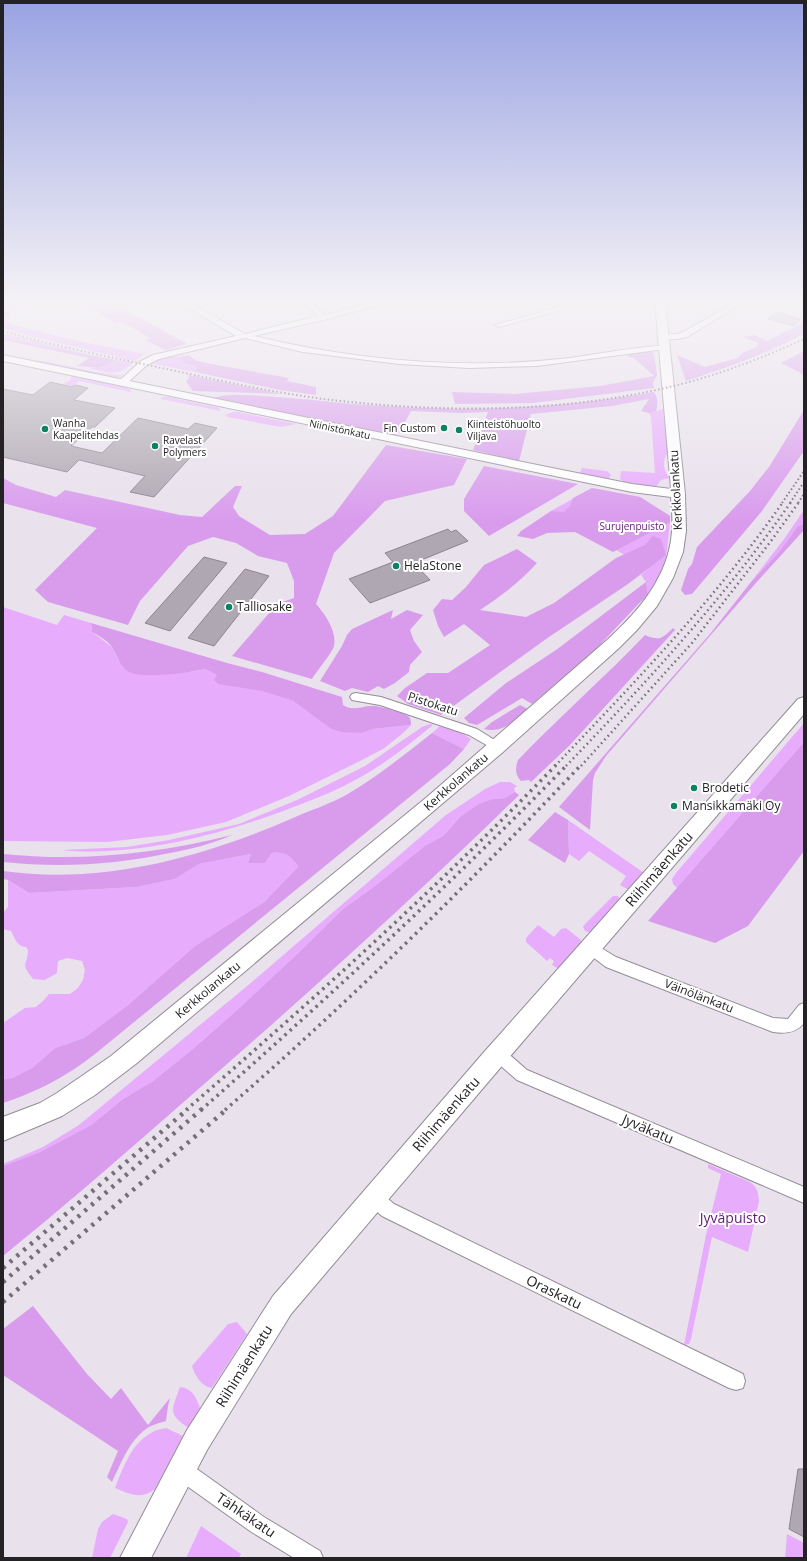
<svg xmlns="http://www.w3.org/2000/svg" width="807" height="1561" font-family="'Open Sans',sans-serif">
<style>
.green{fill:#e8acfd}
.forest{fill:#d99ced}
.building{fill:#afa7b1;stroke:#8c848f}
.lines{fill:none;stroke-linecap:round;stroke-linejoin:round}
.street-casing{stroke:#938c96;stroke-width:2}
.secondary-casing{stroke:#938c96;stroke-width:2}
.street{fill:#fff;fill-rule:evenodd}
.secondary{fill:#fff;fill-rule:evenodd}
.rail-far3{stroke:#757077;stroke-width:2;stroke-dasharray:1.5 2.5;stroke-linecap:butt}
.rail-far2{stroke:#757077;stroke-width:2.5;stroke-dasharray:1.5 3.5;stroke-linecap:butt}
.rail-far1{stroke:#757077;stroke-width:3.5;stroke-dasharray:2.5 4.5;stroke-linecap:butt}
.rail{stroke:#757077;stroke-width:4.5;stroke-dasharray:3 6;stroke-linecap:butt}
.poi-dot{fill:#0a8362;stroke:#fff;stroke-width:1.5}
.labels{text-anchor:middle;stroke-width:4;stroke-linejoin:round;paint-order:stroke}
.far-poi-label{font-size:10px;fill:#252226;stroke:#fff;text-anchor:start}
.far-street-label{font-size:10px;fill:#252226;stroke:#fff}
.far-park-label{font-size:10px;fill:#631878;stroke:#fff}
.street-label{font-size:12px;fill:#252226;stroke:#fff}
.poi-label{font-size:12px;fill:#252226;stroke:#fff;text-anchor:start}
.near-street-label{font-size:14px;fill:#252226;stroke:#fff}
.near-park-label{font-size:14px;fill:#631878;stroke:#fff}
</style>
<rect width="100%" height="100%" fill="#e9e1ec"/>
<!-- green -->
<g class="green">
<path d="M3,320L18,326L77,341L144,354L135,361L33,337L3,328Z"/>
<path d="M3,333L91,355L3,338Z"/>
<path d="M175,356L179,357L184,363L198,367L195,372L149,363L159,359Z"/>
<path d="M37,360L101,373L125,376L119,377H109L40,363Z"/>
<path d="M116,360L134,362C117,378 108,372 88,368H99Z"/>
<path d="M73,375L112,383L132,390L130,392L79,381L73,386L62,385L69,381L72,377L70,376Z"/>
<path d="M162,397H168L216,407L219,408L221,411L161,399Z"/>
<path d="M663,409L668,453C661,460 664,472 670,478L661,480L655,488L624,482L620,479L621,471L655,473L651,417L649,413Z"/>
<path d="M233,412H238L296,424L281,427L228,417L225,415Z"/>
<path d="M582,468L607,471L611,475L608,479H607L582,474L580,473Z"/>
<path d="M592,488L640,497L670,516V522L666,558L657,581L648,594L646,582L641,575L648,569L551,511Z"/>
<path d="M804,510V524L798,526L778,553L751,582L784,539Z"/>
<path d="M3,607L57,625L64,615L91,623L92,632L112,647L119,661C148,667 176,678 205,669L217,675L293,701L331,729L360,733L373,729L411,725L402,734L383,749L360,761L289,796L226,822L167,835L107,842L3,841Z"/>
<path d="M804,723V742L677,888L673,884L672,879L676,873Z"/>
<path d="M430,724L433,725C410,744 386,763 359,778C339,789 318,798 296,806C228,833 135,858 62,850L127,847L169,840L239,824L297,800L365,766L422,727Z"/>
<path d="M440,726L463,734L471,739L464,749L432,733Z"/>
<path d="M500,782H510L517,786L514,788L515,792L505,798L493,799L460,817L443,836L426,845L371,889L344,908L295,956L237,1010L194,1048L153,1081L123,1099L91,1125L40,1152L3,1166V1164L43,1147L79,1125L252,982L446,815L485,789Z"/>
<path d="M568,820L644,873L629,890L620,885L626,876L589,851L579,861L569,854Z"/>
<path d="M281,852L293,858L298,867L264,902L195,946L128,1005L84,1038L55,1048L32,1068L12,1078L3,1081V1023L25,1008L36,1007L43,1001L49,994H70L78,988L83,980L85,970L82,961L67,958L58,961L57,973L45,980L33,979C19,962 28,966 28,950L26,947C17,947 15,938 11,931L3,929V913L8,907V880L29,893L137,887L175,879L199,864L251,854L248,863H265L272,853Z"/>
<path d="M613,896H618L620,900L591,933L585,931L583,927L586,923Z"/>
<path d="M538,925L554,937L561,929L566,928L581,940V944L559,969L552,965L554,961L550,958L547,961L526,942V938Z"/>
<path d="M708,1164L750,1182C757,1187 758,1192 759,1201L748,1252L712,1237L691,1339L689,1344L684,1345L706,1235L721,1174L708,1168Z"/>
<path d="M237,1322L247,1334L212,1388C201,1386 195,1376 192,1366L228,1324Z"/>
<path d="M180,1387C192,1388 196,1397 200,1408L189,1428C167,1414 172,1410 180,1387Z"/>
<path d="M166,1428L183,1436L155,1489C142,1500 129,1494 115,1488C123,1468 131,1444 151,1433C155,1430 162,1429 166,1428Z"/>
<path d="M113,1514L127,1519L128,1522L110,1558H92L98,1529L102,1522Z"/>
<path d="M201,1526L241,1554L239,1558H186Z"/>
<path d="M787,1534L804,1543V1558H785Z"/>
</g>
<!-- forest -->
<g class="forest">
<path d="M3,301H36L7,311L11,315L5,318L3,317Z"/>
<path d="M78,301H110L187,344L165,350L146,340L150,338L122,322L116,324Z"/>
<path d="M804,322V334C766,354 726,368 686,381L677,355L705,367L738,358L742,353L757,347L758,343L743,337L755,335L767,341Z"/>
<path d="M3,338L116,360L99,368L77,366L89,358L3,340Z"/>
<path d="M647,351L652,352L654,354L657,375L653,383L654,388L533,403L455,404L452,392L514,394L600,386L654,376L634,358L628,357V355Z"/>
<path d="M804,351V376L799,372L781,363Z"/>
<path d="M189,355L195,360L206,363L289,378L287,381L316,387V395L280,390L195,372L197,367L184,363L179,357Z"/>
<path d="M188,375L282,394L193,391L186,381L189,378Z"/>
<path d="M654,392C658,397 658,405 656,411L649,413L641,411L649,399L612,406L531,414L519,461L473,450L488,412L461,413L411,411L399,433L394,436L212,398C228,393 245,395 262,396C303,398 343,404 383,406C474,412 564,408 654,392Z"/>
<path d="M804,410V451L762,511L692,594L685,595L681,590L688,569L692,564L697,547L750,491L769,467Z"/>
<path d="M386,445L467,459L454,485L385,501L334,553L316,604C325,614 337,631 334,646C332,653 316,672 312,679L232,656L277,604L294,598V581L287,563L258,556L236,543L213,537L188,546L140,601L128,625L48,602L35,590L97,528L3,503V478L16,485L56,497L65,490L180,515L202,517L235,486H242L233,507L239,516L270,535L305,534L333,516Z"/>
<path d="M484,466L578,484L489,536L464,511V499Z"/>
<path d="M592,488L640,497L670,516V522L613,552L575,532L547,533L533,539L517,536L521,531L551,511L564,512L570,506L573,498Z"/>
<path d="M804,524V530L755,584L606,756L595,773L593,780L590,830L559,807L710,634L751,582L778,553L798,526Z"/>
<path d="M653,536L661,539L666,555L628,584L546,639L441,715L408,704L397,696L405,688L427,673H448L490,645L464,624L444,637L438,626L433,610L442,599L452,600L466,587L484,565L517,549L537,563C520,582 501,596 480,610L526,617L554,603L616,558L645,545Z"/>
<path d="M646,582L648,594L595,650L532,704L522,698L477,725L469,723L464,718L506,683L556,650Z"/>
<path d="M393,610L391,619L407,610L423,615L410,630L414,641L422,652L410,665L409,672L395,683L384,689L378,686L368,692L352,688L345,691L320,681L342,646L347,635L352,629Z"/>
<path d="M91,623L227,663L262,672L342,697L343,705C353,712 363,705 374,706C380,706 403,713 408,716C411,718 411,722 411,725L373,729L361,733L342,732L331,729L293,701L262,691L218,684L214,680L217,675L205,669C190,673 143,679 129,672C120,667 117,655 112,647C107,640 99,636 92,632Z"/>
<path d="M673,628L675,630L570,745L531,782L529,780L521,781C515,775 515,768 518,760C559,717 604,678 645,635C659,641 662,639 673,628Z"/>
<path d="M520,705L528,709C514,720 504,734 484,729L492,722Z"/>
<path d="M432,733L464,749L450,764L95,1054C67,1076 37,1092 3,1103V1080L12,1078L32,1068L55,1048L84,1038L128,1005L195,946L264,902L298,867C292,856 284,851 272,853L265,863H248L251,854L199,864L175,879L137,887L29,893L8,880L3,879V871C103,885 203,857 293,818C311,810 330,804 346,795C377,777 404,755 432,733Z"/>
<path d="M804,742V851L748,926L715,943L648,921Z"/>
<path d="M515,792L519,795C409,903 294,1006 178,1107C120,1158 62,1208 3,1256V1166L40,1152L91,1125L123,1099L153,1081L194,1048L237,1010L295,956L344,908L371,889L426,845L443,836L460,817L479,804L493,799L505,798Z"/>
<path d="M555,812L568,820L569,854L565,863L528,840Z"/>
<path d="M232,835C212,844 191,849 170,853C114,865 60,868 3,862V854C82,862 155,854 232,835Z"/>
<path d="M33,1306L87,1374L111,1399L121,1388L148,1425L170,1398L168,1406L166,1421C160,1423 151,1425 146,1429C128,1442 121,1464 112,1482L107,1477L118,1451L3,1375V1329Z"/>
</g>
<!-- building -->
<g class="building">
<path d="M775,312L780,313L801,319L794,326L768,319Z"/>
<path d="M50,382L72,387L75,385L88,388L74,400L115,408L95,427H92L71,446L102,453L138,418L188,429L195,423L217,428L154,497L130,492L145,476L79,460L67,472L3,457V389L33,395Z"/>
<path d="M448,529L451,532L456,530L468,541L414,563L430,580L370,603L349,579L393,562L385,553Z"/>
<path d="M204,557L227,563L170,631L145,623Z"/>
<path d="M245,569L269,576L214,646L188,638Z"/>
<path d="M798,1469H804V1537L789,1529Z"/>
</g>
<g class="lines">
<!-- street casing -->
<g class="street-casing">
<g id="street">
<path d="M177,301H186L245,334L318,316L304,301H311L324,315L381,301H394L323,320L254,336C357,361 465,370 570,358C585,356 662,342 669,347L665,349L537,366L469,368L399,364L303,352L245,338L159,359L147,365L125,385H119V381L141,361L153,355L236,336Z"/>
<path d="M582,301H594L499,327L495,325Z"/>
<path d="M733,301H740L735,308L687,337C679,339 666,341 659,336C665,332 674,336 681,333L730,306Z"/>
<path d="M356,693L381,697L477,729L501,744L503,747L501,750L497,751L469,735L380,705L352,700L350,697L352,694Z"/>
<path d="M591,942L616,957L773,1018L788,1019L799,1005L804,1003V1023C796,1033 785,1034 773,1032L606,967L586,952L584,948L586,944Z"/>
<path d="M498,1047L503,1049L527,1070L804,1187V1203L517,1080L493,1059L491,1054L493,1049Z"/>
<path d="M374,1190L380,1192L394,1204L743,1374L745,1381L743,1388L736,1390L729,1388L382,1216L368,1204L366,1198L368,1192Z"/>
<path d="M180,1459L187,1462L264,1517L320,1551L323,1558H294L250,1531L173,1476L170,1469L173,1462Z"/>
</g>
</g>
<!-- secondary casing -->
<g class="secondary-casing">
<g id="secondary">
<path d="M655,301H665L685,494L686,531L683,552L673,578L657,606L637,630L619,648L503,752L137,1063L95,1095L62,1116L3,1141V1117L40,1103L57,1093L111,1056L427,797L607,640C639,611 669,576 672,531C673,520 672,508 671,497L632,492L3,361V355L557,469L632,484L671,489Z"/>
<path d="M804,697V714L501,1067L291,1314L207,1450L151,1558H120L187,1430L273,1296L485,1051L798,699Z"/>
</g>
</g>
<!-- street -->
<use href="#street" class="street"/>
<!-- secondary -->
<use href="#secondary" class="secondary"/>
<!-- rail-far3 -->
<g class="rail-far3">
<path d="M3,331C58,347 115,358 171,370C227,382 284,395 341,401C457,414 584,412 696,380C734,369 769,355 804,339"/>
<path d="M782,503L804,471"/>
<path d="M790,503L804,482"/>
<path d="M798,503L804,494"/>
</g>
<!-- rail-far2 -->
<g class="rail-far2">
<path d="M555,766C635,682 717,597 783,502"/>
<path d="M566,766C647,682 725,597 791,502"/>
<path d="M581,766L692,643L771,541L799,502"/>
</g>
<!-- rail-far1 -->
<g class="rail-far1">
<path d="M186,1110C314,999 439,886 556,765"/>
<path d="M201,1110C327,999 450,885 567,765"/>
<path d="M225,1110C350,1001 468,885 581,765"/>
</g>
<!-- rail -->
<g class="rail">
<path d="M3,1268L188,1109"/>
<path d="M3,1282L202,1109"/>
<path d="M3,1302L227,1109"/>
</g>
</g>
<!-- sky -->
<linearGradient id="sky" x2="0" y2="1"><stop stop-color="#99a3e2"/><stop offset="0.58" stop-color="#f5f2f6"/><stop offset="1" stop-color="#f5f2f6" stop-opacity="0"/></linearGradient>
<rect width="807" height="520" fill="url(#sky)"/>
<!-- markers -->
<g class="poi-dot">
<circle cx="444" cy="428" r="4"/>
<circle cx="45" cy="429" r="4"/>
<circle cx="459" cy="430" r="4"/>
<circle cx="155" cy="446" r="4"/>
<circle cx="396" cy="566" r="4"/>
<circle cx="229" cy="607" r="4"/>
<circle cx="694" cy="788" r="4"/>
<circle cx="674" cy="806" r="4"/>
</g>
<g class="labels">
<!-- far-poi labels -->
<g class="far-poi-label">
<text x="53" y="427">Wanha<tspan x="53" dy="12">Kaapelitehdas</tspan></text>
<text x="467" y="428">Kiinteistöhuolto<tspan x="467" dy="12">Viljava</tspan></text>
<text x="436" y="432" text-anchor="end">Fin Custom</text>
<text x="163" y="444">Ravelast<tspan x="163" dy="12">Polymers</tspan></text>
</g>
<!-- far-street labels -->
<g class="far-street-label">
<text transform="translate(340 429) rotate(12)" y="4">Niinistönkatu</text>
</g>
<!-- far-park labels -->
<g class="far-park-label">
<text x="632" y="530">Surujenpuisto</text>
</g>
<!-- street labels -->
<g class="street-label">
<text transform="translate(676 490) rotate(-93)" y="4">Kerkkolankatu</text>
<text transform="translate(433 704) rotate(18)" y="4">Pistokatu</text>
<text transform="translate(456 782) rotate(-41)" y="4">Kerkkolankatu</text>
<text transform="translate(208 990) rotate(-40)" y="4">Kerkkolankatu</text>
<text transform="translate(699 996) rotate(21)" y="4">Väinölänkatu</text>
</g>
<!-- poi labels -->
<g class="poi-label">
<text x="404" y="570">HelaStone</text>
<text x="237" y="611">Talliosake</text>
<text x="702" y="792">Brodetic</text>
<text x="682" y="810">Mansikkamäki Oy</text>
</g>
<!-- near-street labels -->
<g class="near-street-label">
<text transform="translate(659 869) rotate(-49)" y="5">Riihimäenkatu</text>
<text transform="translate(446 1114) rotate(-49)" y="5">Riihimäenkatu</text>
<text transform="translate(648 1129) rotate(23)" y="5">Jyväkatu</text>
<text transform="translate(554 1292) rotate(26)" y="5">Oraskatu</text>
<text transform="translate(244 1366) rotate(-58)" y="5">Riihimäenkatu</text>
<text transform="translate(246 1515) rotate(34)" y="5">Tähkäkatu</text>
</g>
<!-- near-park labels -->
<g class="near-park-label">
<text x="733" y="1223">Jyväpuisto</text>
</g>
</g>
<!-- border -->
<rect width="807" height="1561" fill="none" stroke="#252226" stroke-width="8"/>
</svg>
